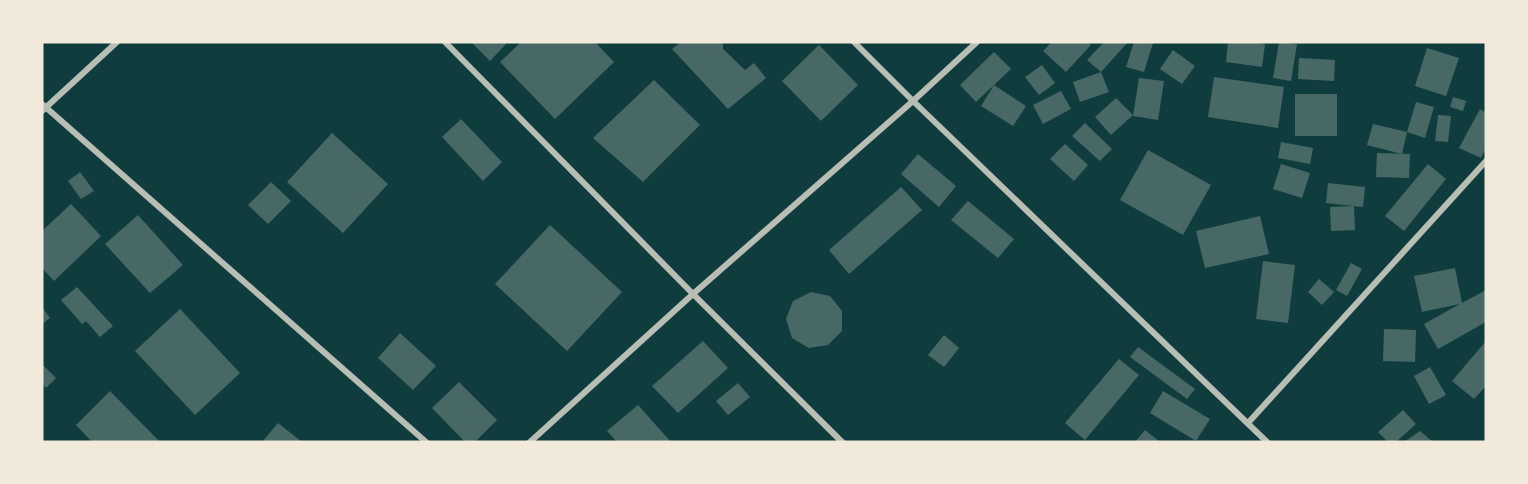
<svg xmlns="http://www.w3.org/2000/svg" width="1528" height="484" font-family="Quicksand,sans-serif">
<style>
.building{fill:#486865}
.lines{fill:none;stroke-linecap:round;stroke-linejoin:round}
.minor{stroke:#b8beb3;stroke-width:6}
</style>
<rect width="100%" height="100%" fill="#0f3d3e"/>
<!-- building -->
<g class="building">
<path d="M471,42H504L506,44L490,61Z"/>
<path d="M521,42H595L614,62L555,119L500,62Z"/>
<path d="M681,42H723V49L745,70L754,63L766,78L728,109L672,49Z"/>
<path d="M1052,42H1088L1091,45L1066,72L1043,51Z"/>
<path d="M1104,42H1128L1101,72L1087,60Z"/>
<path d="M1134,42L1153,43L1144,72L1126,67Z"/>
<path d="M1228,42H1252L1265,44L1262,67L1226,62Z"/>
<path d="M1279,42L1297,44L1291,81L1273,78Z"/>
<path d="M819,45L858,85L821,121L782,81Z"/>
<path d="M1427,48L1459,58L1446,96L1415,86Z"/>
<path d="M1173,50L1195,66L1182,84L1160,69Z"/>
<path d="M994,52L1011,69L994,85L1026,106L1013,126L981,106L994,85L976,102L960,85Z"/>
<path d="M1299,58L1335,60L1334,81L1298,79Z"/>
<path d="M1042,65L1055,83L1039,95L1025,77Z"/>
<path d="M1101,72L1109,92L1080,102L1073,82Z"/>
<path d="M1214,77L1284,87L1278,128L1208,117Z"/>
<path d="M1139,78L1164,81L1158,120L1133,116Z"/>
<path d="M654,80L700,125L643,182L593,138Z"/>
<path d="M1061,91L1071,109L1043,124L1033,105Z"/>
<rect x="1295" y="94" width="42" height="42"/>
<path d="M1453,97L1466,101L1463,111L1450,107Z"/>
<path d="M1116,98L1133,115L1111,135L1095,117Z"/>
<path d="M1416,102L1434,107L1425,138L1407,132L1402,154L1367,145L1373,124L1407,132Z"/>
<path d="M1480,109L1486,113V148L1481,158L1459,148Z"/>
<path d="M1438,115L1451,116L1448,142L1435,141Z"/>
<path d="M461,119L502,162L483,181L442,137Z"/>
<path d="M1085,123L1112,149L1100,161L1072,136Z"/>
<path d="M332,133L388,184L343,233L287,182Z"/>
<path d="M1281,142L1313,148L1310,164L1278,158Z"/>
<path d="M1065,144L1088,165L1074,181L1050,159Z"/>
<path d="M1148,150L1211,185L1183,235L1120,200Z"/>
<path d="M1377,153L1410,154L1409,178L1376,177Z"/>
<path d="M918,154L956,186L939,207L901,174Z"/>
<path d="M1281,164L1310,173L1302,198L1273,189Z"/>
<path d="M1428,164L1446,179L1404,231L1385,216Z"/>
<path d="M80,172L94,191L81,199L68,181Z"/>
<path d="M271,182L291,201L268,224L248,205Z"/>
<path d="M1328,183L1365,187L1363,207L1326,203Z"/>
<path d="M901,187L922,210L849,274L829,250Z"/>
<path d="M968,201L1014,239L998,258L951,220Z"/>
<path d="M71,204L101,236L54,281L42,268V231Z"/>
<path d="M1354,206L1355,230L1331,231L1330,207Z"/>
<path d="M138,215L183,265L150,293L105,244Z"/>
<path d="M1260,216L1269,254L1205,268L1196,231Z"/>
<path d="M550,225L622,292L567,351L495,284Z"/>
<path d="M1263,261L1295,265L1288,323L1256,319Z"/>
<path d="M1351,263L1362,269L1347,296L1336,290Z"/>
<path d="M1455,268L1462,303L1486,290V322L1438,349L1424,324L1460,304L1422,312L1414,276Z"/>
<path d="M1319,279L1334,292L1322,305L1308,292Z"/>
<path d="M77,287L113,326L100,337L86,321L82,324L61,300Z"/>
<path d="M811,292L830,296L842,311V331L828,345L809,348L792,338L786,319L793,301Z"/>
<path d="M42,307L50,318L42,324Z"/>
<path d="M180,309L240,373L195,415L135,351Z"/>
<path d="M1384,329L1416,330L1415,362L1383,361Z"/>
<path d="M400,333L436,366L413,390L378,358Z"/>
<path d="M944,335L959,348L944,367L928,355Z"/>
<path d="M703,341L728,368L678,413L652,386Z"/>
<path d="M1486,341V386L1474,399L1452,381Z"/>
<path d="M1138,347L1195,389L1187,399L1130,357Z"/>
<path d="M1119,359L1139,375L1085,440L1065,423Z"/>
<path d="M42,364L56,378L46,388L42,384Z"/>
<path d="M1430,367L1446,395L1429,404L1414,376Z"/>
<path d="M459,382L497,420L475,442H465L432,408Z"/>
<path d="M738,383L750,397L728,415L716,401Z"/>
<path d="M110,391L160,442H92L76,425Z"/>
<path d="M1163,391L1210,419L1196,441L1150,413Z"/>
<path d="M638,405L671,442H617L607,431Z"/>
<path d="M1403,410L1416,424L1396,442H1388L1378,432Z"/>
<path d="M278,423L302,442H262Z"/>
<path d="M1145,430L1160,442H1135Z"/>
<path d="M1420,431L1433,442H1404Z"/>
</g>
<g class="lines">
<!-- minor -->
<g class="minor">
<path d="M445,42L693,294L842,442"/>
<path d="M854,42L913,101L1267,442"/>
<path d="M42,104L426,442"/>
<path d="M42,111L117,42"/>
<path d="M1248,423L1486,161"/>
<path d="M530,442L693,294L913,101L977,42"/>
</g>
</g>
<!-- border -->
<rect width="1528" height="484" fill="none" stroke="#f1e9da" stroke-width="87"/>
</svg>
